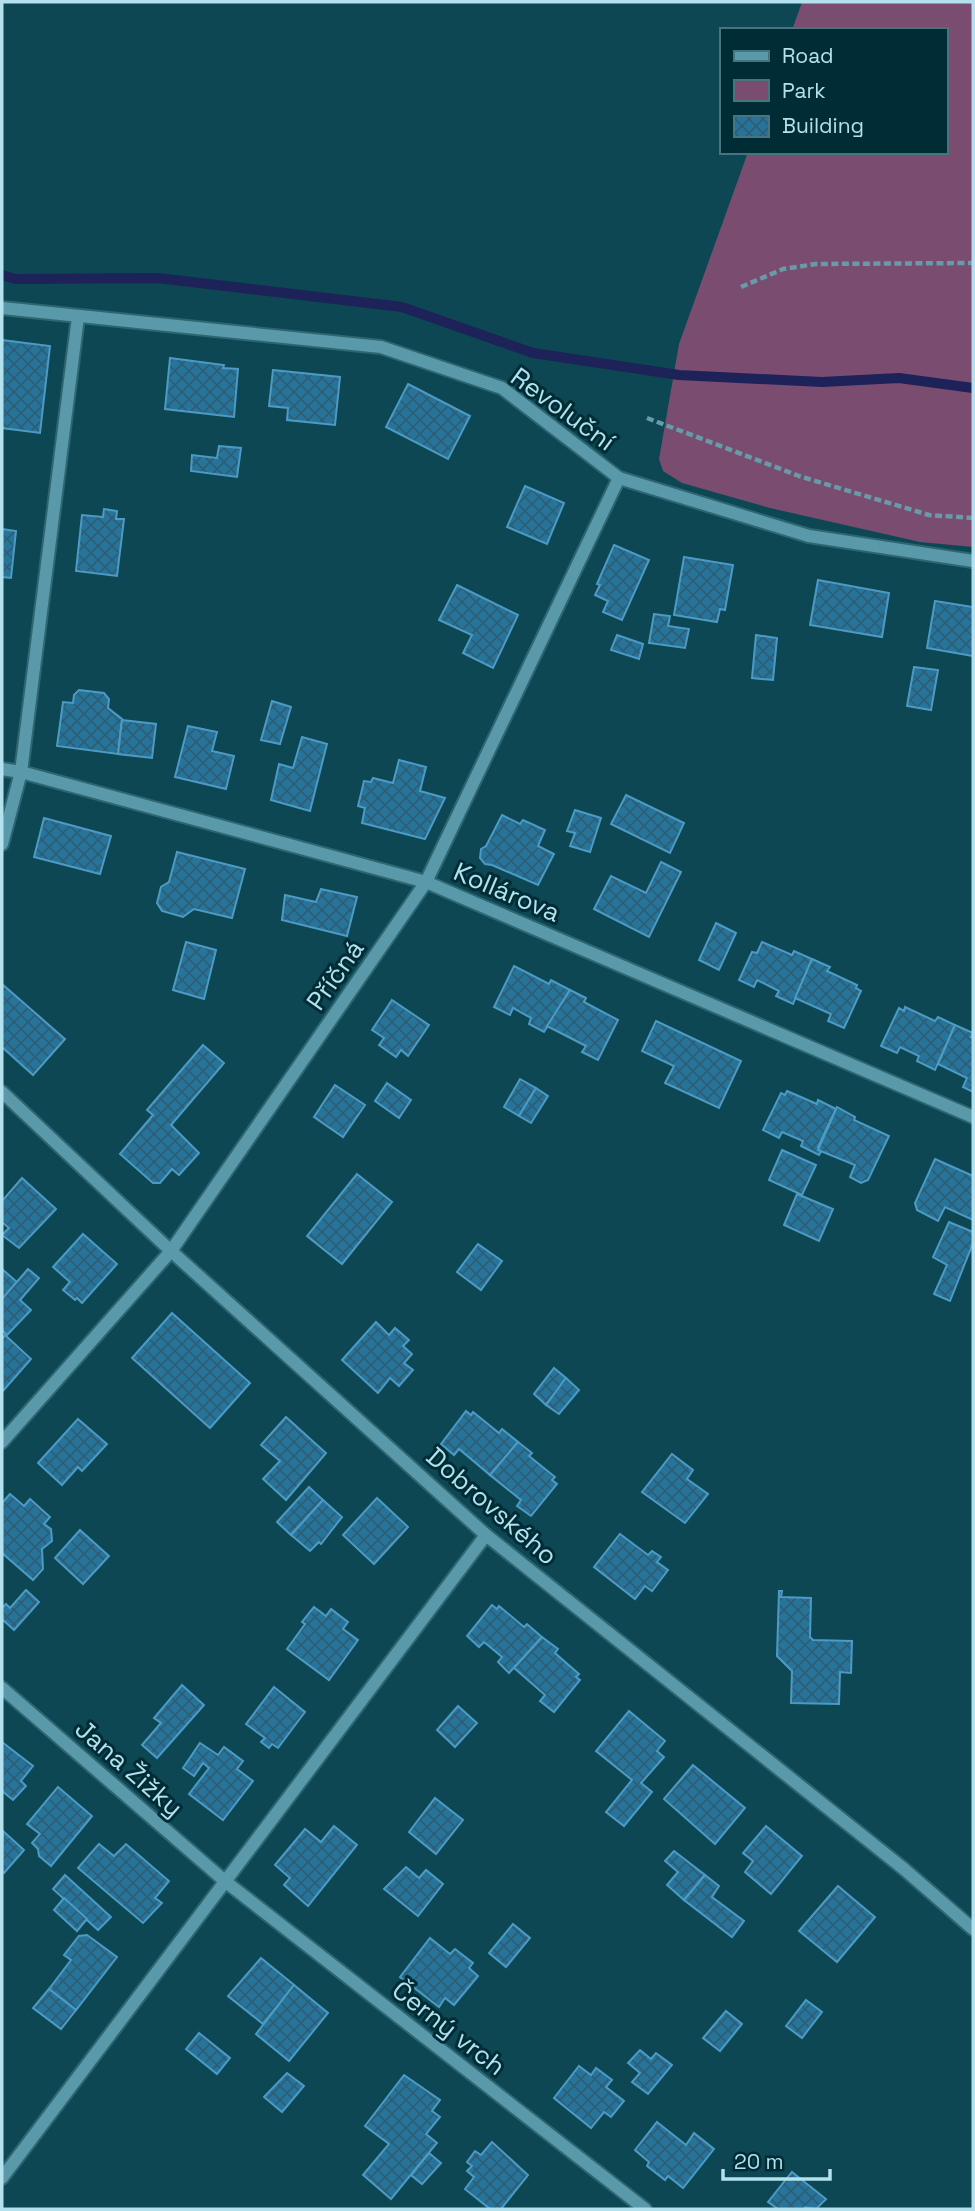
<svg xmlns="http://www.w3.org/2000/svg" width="975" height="2211" font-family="'Space Grotesk',sans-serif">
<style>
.park{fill:#794c70}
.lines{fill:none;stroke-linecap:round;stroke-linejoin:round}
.stream{stroke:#1d2258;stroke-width:10}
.building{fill:url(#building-cross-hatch);stroke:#4c9bc5;stroke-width:2}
.minor-casing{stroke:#2d6672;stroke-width:16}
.path{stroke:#679ba7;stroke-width:4.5;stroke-dasharray:7 3.5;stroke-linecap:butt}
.minor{stroke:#5999a9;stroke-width:12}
.labels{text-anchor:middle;stroke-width:6;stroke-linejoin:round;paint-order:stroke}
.street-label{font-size:26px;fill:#b3e1ed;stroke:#002c35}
</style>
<defs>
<pattern id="building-cross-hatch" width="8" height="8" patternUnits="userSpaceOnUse" patternTransform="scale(1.75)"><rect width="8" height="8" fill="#27749b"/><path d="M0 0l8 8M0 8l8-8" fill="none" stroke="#2e5e75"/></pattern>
</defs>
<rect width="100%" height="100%" fill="#0c4753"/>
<!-- park -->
<path class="park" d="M802,2H973V547L920,542L770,508L682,483L663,471L659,459L679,344L748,152H945V30H792Z"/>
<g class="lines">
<!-- stream -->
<path class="stream" d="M2,275L15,279L158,278L402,307L533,353L679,375L822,382L899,378L973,388"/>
</g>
<!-- building -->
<g class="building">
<path d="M2,340L50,346L40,433L2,428Z"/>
<path d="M170,358L224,365L223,368L238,369L234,417L165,409Z"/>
<path d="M273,370L340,377L335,425L287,420L288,408L269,406Z"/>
<path d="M408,384L470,416L448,459L386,427Z"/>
<path d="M219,446L241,448L237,477L191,471L192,455L217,458Z"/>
<path d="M525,486L564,503L547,544L507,527Z"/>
<path d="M104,509L117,511L116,519H124L117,576L76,571L82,515L103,517Z"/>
<path d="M2,529L16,531L11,578L2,577Z"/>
<path d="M614,545L649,560L622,620L603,612L608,601L595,595L600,585L597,584Z"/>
<path d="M684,557L733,565L725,610L720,609L717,622L674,615Z"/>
<path d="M818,580L889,593L882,637L810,625Z"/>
<path d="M457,585L518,615L493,668L463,653L472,635L439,620Z"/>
<path d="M935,601L973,607V656L927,648Z"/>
<path d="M654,614L670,616L668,626L689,629L685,648L649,643Z"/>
<path d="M617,635L643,644L639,659L611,650Z"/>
<path d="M756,635L777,638L773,680L752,678Z"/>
<path d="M914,667L938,670L931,710L907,706Z"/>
<path d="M79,690L104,693L109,699L108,708L122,719L118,754L57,746L63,702L73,703L74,695Z"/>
<path d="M272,701L291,707L280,744L261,740Z"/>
<path d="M122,720L156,724L152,758L118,754Z"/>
<path d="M188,726L217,732L212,751L234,756L226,789L175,777Z"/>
<path d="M302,737L327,744L310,811L271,800L279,764L293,768Z"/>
<path d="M399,760L426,767L420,791L445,798L425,839L362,823L365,808L358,806L364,781L371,782L373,778L393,783Z"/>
<path d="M626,795L684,823L670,853L611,824Z"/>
<path d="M575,810L601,818L590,852L570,846L575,833L567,831Z"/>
<path d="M502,815L520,824L523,820L545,830L538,846L554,854L538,885L492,865L485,864L480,858L481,849L486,846Z"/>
<path d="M44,818L111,836L100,874L34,857Z"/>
<path d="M177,852L245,869L232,918L194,909L183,917L162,911L157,903L161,887L169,882Z"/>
<path d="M661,862L681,872L649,937L594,909L611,876L646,893Z"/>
<path d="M321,889L357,897L347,936L282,920L285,895L316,902Z"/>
<path d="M716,923L736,933L719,970L699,960Z"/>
<path d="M186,942L216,950L204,999L173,990Z"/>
<path d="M762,942L792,955L794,951L812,959L793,1004L776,996L779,991L757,980L754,987L739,980L752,952L757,953Z"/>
<path d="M812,959L830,967L827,971L857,985L856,988L861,991L844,1028L828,1021L831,1014L795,998Z"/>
<path d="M514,966L549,984L551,980L570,990L544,1032L529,1024L531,1018L513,1008L510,1015L494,1007Z"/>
<path d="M2,984L65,1039L33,1075L2,1047Z"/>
<path d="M570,990L586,998L584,1002L618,1020L598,1060L582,1052L586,1046L547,1026Z"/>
<path d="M392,1000L429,1025L408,1056L401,1050L396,1057L379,1045L384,1038L372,1030Z"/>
<path d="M905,1007L935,1021L938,1017L955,1025L935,1070L917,1061L919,1056L900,1047L897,1053L881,1046L899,1008L904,1011Z"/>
<path d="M656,1021L741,1061L719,1108L665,1083L674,1066L642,1051Z"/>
<path d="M955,1025L973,1033L971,1037L973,1038V1092L963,1087L967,1078L938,1064Z"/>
<path d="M203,1045L224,1063L171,1125L199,1153L179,1175L172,1169L160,1183H153L120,1154L153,1115L147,1110Z"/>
<path d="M520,1079L536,1088L519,1116L504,1107Z"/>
<path d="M387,1083L411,1100L399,1118L375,1101Z"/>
<path d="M335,1085L365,1105L343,1137L314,1117Z"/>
<path d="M536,1088L548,1096L531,1123L519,1116Z"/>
<path d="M787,1091L817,1104L818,1100L836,1109L818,1147L822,1150L819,1155L801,1146L803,1141L782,1132L779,1138L763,1130L781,1093L785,1095Z"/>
<path d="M837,1107L855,1117L854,1120L889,1136L868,1180L861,1183L850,1177L855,1165L818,1150Z"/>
<path d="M782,1150L816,1165L802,1195L769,1180Z"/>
<path d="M935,1159L973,1176V1220L945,1207L938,1221L917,1210L915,1203Z"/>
<path d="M357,1174L392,1202L342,1264L307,1236Z"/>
<path d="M22,1178L56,1209L19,1248L2,1235L9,1228L2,1222V1201Z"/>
<path d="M797,1194L833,1209L819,1241L784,1225Z"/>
<path d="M949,1222L973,1232V1243L950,1301L934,1294L947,1265L933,1257Z"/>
<path d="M83,1234L117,1264L82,1303L77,1298L75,1300L63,1290L70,1282L53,1267Z"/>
<path d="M478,1244L502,1261L481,1290L457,1272Z"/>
<path d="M2,1269L17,1282L2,1299Z"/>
<path d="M28,1269L39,1278L20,1300L31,1310L7,1335L2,1330V1299Z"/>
<path d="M172,1313L250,1383L210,1428L132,1358Z"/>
<path d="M376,1322L389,1335L395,1328L409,1340L403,1346L412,1354L404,1363L413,1370L399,1386L390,1378L378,1393L342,1360Z"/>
<path d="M5,1335L31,1359L2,1392V1339Z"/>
<path d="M554,1368L566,1378L546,1405L534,1394Z"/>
<path d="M566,1378L579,1390L559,1414L546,1405Z"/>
<path d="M466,1411L471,1415L473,1412L499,1433L502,1429L518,1442L490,1475L459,1449L454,1455L441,1444Z"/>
<path d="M286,1417L326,1453L286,1500L263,1479L280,1461L261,1445Z"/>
<path d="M78,1419L107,1444L82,1471L78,1467L62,1485L38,1463Z"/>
<path d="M518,1442L532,1453L529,1456L555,1477L552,1480L557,1484L531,1516L517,1506L521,1500L490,1475Z"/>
<path d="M672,1454L693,1470L687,1479L708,1494L685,1523L642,1492Z"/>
<path d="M309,1487L323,1500L291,1535L277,1522Z"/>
<path d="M10,1494L24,1506L30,1499L50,1517L44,1524L51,1529L52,1541L42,1549L43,1569L33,1580L2,1553V1503Z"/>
<path d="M377,1498L408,1527L374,1564L343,1535Z"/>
<path d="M323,1500L342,1517L321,1544L319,1542L310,1551L291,1535Z"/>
<path d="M80,1530L109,1556L83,1584L55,1558Z"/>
<path d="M620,1534L648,1555L652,1551L661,1557L657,1562L668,1570L652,1591L645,1586L635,1599L594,1567Z"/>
<path d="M26,1590L39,1602L14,1630L2,1619V1608L6,1604L10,1608Z"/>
<path d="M779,1591H782L781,1597L811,1598L810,1637L813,1640L852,1641L851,1673L840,1672L839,1704L791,1703L792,1671L777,1656Z"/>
<path d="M492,1605L497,1609L499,1606L524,1627L527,1624L542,1637L509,1673L498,1662L502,1657L484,1642L479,1647L467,1636Z"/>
<path d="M314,1607L326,1616L331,1609L348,1622L343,1629L358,1640L329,1680L287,1649L305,1624L302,1622Z"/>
<path d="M542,1637L558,1649L555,1653L579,1674L576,1677L580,1680L554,1712L540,1701L545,1695L514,1668Z"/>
<path d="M182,1685L204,1705L157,1758L142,1745L161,1723L154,1718Z"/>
<path d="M274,1687L305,1712L278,1748L272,1744L269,1748L261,1742L265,1738L246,1724Z"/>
<path d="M458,1706L477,1723L455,1747L437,1730Z"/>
<path d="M629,1711L665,1741L657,1751L664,1757L641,1783L652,1792L624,1826L606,1812L632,1780L596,1751Z"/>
<path d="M2,1742L33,1766L21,1781L26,1786L13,1800L2,1791Z"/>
<path d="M200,1743L218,1755L224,1747L243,1761L237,1769L253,1781L223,1820L189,1794L209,1768L203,1763L194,1776L183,1768Z"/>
<path d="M693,1765L745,1808L715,1844L664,1799Z"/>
<path d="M58,1787L92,1816L51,1866L39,1856L38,1849L32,1843L40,1834L27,1824Z"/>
<path d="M435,1798L463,1820L436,1854L409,1832Z"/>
<path d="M334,1826L357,1845L308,1906L284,1885L290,1878L275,1865L305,1829L321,1842Z"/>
<path d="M766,1826L802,1856L771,1894L745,1872L753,1861L743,1853Z"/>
<path d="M3,1831L24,1850L4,1873L2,1871Z"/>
<path d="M99,1844L114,1856L126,1844L169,1881L155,1898L162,1903L143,1923L78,1868Z"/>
<path d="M674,1851L705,1875L684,1900L667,1885L678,1872L665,1861Z"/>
<path d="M406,1867L419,1878L426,1870L443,1884L418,1916L384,1889Z"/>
<path d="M65,1875L111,1917L98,1930L53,1889Z"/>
<path d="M705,1875L719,1886L712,1897L744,1921L732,1937L684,1900Z"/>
<path d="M838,1886L875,1917L837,1962L799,1931Z"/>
<path d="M64,1898L87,1919L77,1931L54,1910Z"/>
<path d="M513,1924L530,1938L506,1967L489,1953Z"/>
<path d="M87,1935L117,1957L76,2010L49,1989L71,1960L64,1955L79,1936Z"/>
<path d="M430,1938L450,1954L455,1949L473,1963L469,1968L478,1976L454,2005L445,1998L439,2007L400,1977Z"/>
<path d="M261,1958L294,1985L263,2024L228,1996Z"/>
<path d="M294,1985L328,2013L289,2061L256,2034Z"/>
<path d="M49,1989L76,2010L61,2029L33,2008Z"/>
<path d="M806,2000L822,2012L802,2038L786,2026Z"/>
<path d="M726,2011L742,2024L720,2051L703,2038Z"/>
<path d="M199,2033L230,2058L217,2074L186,2049Z"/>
<path d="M640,2050L651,2059L656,2053L672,2065L648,2094L632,2082L640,2073L628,2063Z"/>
<path d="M579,2066L591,2075L596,2068L612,2080L606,2087L624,2101L611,2117L604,2112L591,2128L554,2098Z"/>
<path d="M287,2073L304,2086L282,2112L264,2097Z"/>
<path d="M404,2075L440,2100L432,2111L440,2117L426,2134L437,2143L391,2199L363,2175L389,2144L365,2126Z"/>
<path d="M657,2122L686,2145L694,2133L714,2149L683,2188L668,2176L665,2180L647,2166L649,2162L635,2150Z"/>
<path d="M492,2142L528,2175L501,2209H490L465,2189L474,2177L467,2171L472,2166L467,2162L475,2151L481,2155Z"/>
<path d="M429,2153L441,2163L422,2184L411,2175Z"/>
<path d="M792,2172L826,2199L816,2209L805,2207L804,2209H778L768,2202Z"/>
</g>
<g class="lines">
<!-- minor casing -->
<g class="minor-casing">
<g id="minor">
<path d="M2,308L381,347L502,388L619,478L809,536L973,561"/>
<path d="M2,769L21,772L426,882L973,1117"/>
<path d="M2,844L21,772L78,317"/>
<path d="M2,1092L171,1251L486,1535L904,1869L973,1929"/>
<path d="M2,1442L171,1251L426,882L619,478"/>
<path d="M2,1688L226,1882L645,2209"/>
<path d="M2,2178L486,1535"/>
</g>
</g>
<!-- path -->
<g class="path">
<path d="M741,287L783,269L816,264L973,263"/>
<path d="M647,418L799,476L929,515L973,518"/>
</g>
<!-- minor -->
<use href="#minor" class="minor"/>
</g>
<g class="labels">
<!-- street labels -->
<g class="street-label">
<text transform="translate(563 409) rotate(36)" y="9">Revoluční</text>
<text transform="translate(507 892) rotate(23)" y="9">Kollárova</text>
<text transform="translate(335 975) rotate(-55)" y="9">Příčná</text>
<text transform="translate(492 1506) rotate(41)" y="9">Dobrovského</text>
<text transform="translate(129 1768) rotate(41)" y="9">Jana Žižky</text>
<text transform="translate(449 2028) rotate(38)" y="9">Černý vrch</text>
</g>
</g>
<!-- border -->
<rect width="975" height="2211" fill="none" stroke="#b3e1ed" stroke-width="7"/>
<!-- legend -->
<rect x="720" y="28" width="228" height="126" fill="#002c35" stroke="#48747f" stroke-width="2"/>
<rect x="734" y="51" width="35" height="10" fill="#5999a9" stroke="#48747f" stroke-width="2"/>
<text x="782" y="63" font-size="21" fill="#b3e1ed">Road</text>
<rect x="734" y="80" width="35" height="21" fill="#794c70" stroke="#48747f" stroke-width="2"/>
<text x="782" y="98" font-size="21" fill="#b3e1ed">Park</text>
<rect x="734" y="116" width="35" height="21" fill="url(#building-cross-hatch)" stroke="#48747f" stroke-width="2"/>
<text x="782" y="133" font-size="21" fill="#b3e1ed">Building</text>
<!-- scale -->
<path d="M723 2169v10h107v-10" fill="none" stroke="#b3e1ed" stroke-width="3.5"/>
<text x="734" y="2169" font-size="21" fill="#b3e1ed" stroke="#002c35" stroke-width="5" paint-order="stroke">20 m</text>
</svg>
